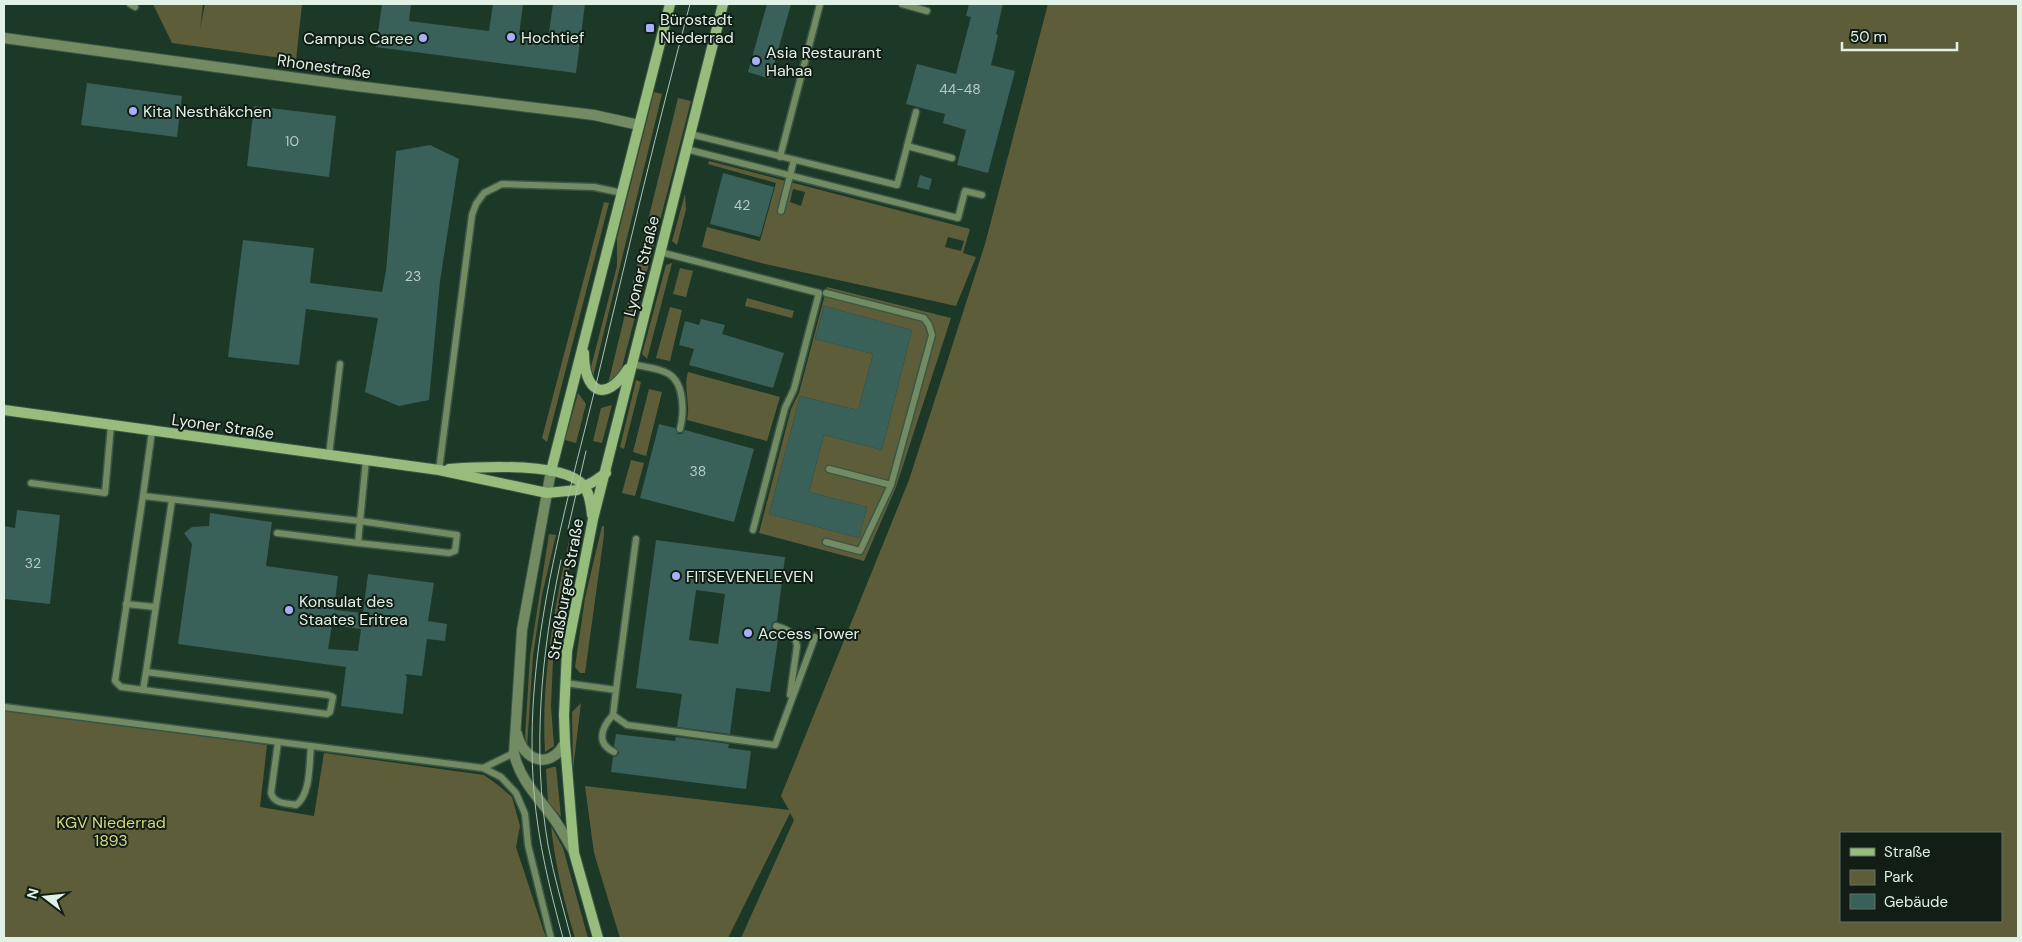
<svg xmlns="http://www.w3.org/2000/svg" width="2022" height="942" font-family="'DM Sans',sans-serif">
<style>
.green{fill:#5d5e39;fill-rule:evenodd}
.building{fill:#396059;fill-rule:evenodd}
.lines{fill:none;stroke-linecap:round;stroke-linejoin:round}
.lane-casing{stroke:#3b5646;stroke-width:9}
.street-casing{stroke:#3b5646;stroke-width:12}
.secondary-casing{stroke:#3b5646;stroke-width:12}
.lane{stroke:#738b62;stroke-width:6}
.street{stroke:#738b62;stroke-width:10}
.secondary{stroke:#96bd7b;stroke-width:10}
.tram{stroke:#adc1b5;stroke-width:1}
.poi-dot{fill:#a8b0fc;stroke:#111d15;stroke-width:2}
.labels{text-anchor:middle;stroke-width:4;stroke-linejoin:round;paint-order:stroke}
.number-label{font-size:14px;fill:#b6cdc3}
.poi-label{font-size:16px;fill:#e0f1e6;stroke:#111d15;text-anchor:start}
.street-label{font-size:16px;fill:#e0f1e6;stroke:#111d15}
.park-label{font-size:16px;fill:#d8d97b;stroke:#111d15}
</style>
<rect width="100%" height="100%" fill="#1c3928"/>
<!-- green -->
<g class="green">
<path d="M153,4H203L200,29L205,4H302L296,60L172,43Z"/>
<path d="M1048,4H2018V938H741L794,820L790,813L728,938H620L594,853L585,786L789,810L781,796L909,480L985,244ZM1841,833H2001V921H1841Z"/>
<path d="M654,92L662,94L593,377L591,367L617,266V238Z"/>
<path d="M678,98L691,101L620,375L608,384Z"/>
<path d="M709,161L970,229L963,253L976,257L956,306L761,263L702,247L707,227L760,241L776,183L708,164ZM793,189L805,192L801,206L790,202ZM948,237L964,241L961,251L945,247Z"/>
<path d="M685,194L686,209L677,245L672,241Z"/>
<path d="M604,202L609,203L547,442L542,438Z"/>
<path d="M672,263L647,359L642,354L666,265Z"/>
<path d="M680,268L693,271L686,297L673,294Z"/>
<path d="M827,287L951,318L896,487L864,561L759,533L791,409L799,393ZM824,306L912,330L882,450L824,435L809,492L867,507L859,538L769,514L800,396L858,410L873,354L815,339Z"/>
<path d="M747,298L794,311L792,318L745,306Z"/>
<path d="M670,307L682,310L670,361L656,358Z"/>
<path d="M688,372L780,397L767,441L687,420C691,404 683,389 688,372Z"/>
<path d="M636,380L641,382L624,449L620,447Z"/>
<path d="M649,389L662,392L646,456L633,452Z"/>
<path d="M578,393L586,404L576,443L565,440Z"/>
<path d="M612,405L602,443L593,441L601,408Z"/>
<path d="M631,460L644,463L635,496L622,493Z"/>
<path d="M602,526H604V535L585,673H580L575,667L585,598Z"/>
<path d="M572,528L578,530L559,613L553,660L551,706L554,746L545,752C541,676 555,602 572,528Z"/>
<path d="M549,534L556,535L542,595L533,656L527,747L525,736L530,656Z"/>
<path d="M581,703L573,769L572,712Z"/>
<path d="M4,710L267,745L260,807L314,816L324,753L484,775L498,785L512,797L520,826L516,847L546,938H4Z"/>
<path d="M553,767H556L561,817L548,802L546,769Z"/>
<path d="M551,826L563,848L588,938H575C564,902 555,864 551,826Z"/>
</g>
<!-- building -->
<g class="building">
<path d="M382,4H411L409,21L489,31L493,4H523L519,35L548,39L553,4H585L576,73L376,47Z"/>
<path d="M767,4H791L770,79L748,72Z"/>
<path d="M969,4H1003L996,34L998,35L991,65L1015,71L988,173L957,165L966,130L943,123L945,114L906,104L917,64L956,74L971,17L966,16Z"/>
<path d="M87,83L182,96L177,137L81,125Z"/>
<path d="M254,106L336,116L329,177L247,166Z"/>
<path d="M430,145L459,159L440,281L429,400L399,406L365,392L378,318L306,309L299,365L228,357L243,240L314,248L310,283L382,292L386,271L396,151Z"/>
<path d="M723,173L774,187L760,237L710,224Z"/>
<path d="M920,175L932,179L929,190L917,187Z"/>
<path d="M824,306L912,330L882,450L824,435L809,492L867,507L859,538L769,514L800,396L858,410L873,354L815,339Z"/>
<path d="M701,319L725,325L722,334L784,353L773,388L689,365L694,349L679,345L685,321L699,325Z"/>
<path d="M659,424L675,428L678,434H682L685,430L754,449L734,522L640,498Z"/>
<path d="M17,510L60,515L50,604L4,599V526L15,528Z"/>
<path d="M210,513L272,522L266,566L338,576L334,610L363,613L368,574L434,583L428,621L447,624L445,641L427,639L422,676L405,674L407,677L403,714L341,706L346,667L178,644L192,544L184,533L192,527L209,526ZM332,625L361,629L358,651L328,649Z"/>
<path d="M656,540L785,557L777,621L773,622L771,625L772,629L776,631L775,639H778L770,692L736,688L730,734L677,727L682,694L636,688ZM696,590L725,594L718,644L689,640Z"/>
<path d="M616,734L675,741L676,737L729,744L728,748L751,751L746,789L611,772L613,757L617,756L619,753L614,746Z"/>
</g>
<g class="lines">
<!-- lane casing -->
<g class="lane-casing">
<g id="lane">
<path d="M130,4L135,7"/>
<path d="M902,4L927,11"/>
<path d="M690,134L897,185L916,112"/>
<path d="M907,146L952,158"/>
<path d="M686,149L958,218L965,191L982,195"/>
<path d="M780,157L820,4"/>
<path d="M781,211L794,160"/>
<path d="M660,252L819,293L794,389L785,408L753,530"/>
<path d="M632,364C643,367 660,368 669,374C685,384 684,414 680,429"/>
<path d="M152,431L143,496L360,521L366,460"/>
<path d="M329,455L340,364"/>
<path d="M829,469L891,485"/>
<path d="M439,470L472,215L476,204L484,193L502,184L594,187L622,193"/>
<path d="M31,483L105,493L111,425"/>
<path d="M143,496L115,681L121,687L327,714L330,712L333,697L328,695L146,672L172,500"/>
<path d="M277,533L358,543L360,521L457,535L455,551L449,553L358,543"/>
<path d="M826,542L860,551L891,485L932,335L929,325L924,318L826,293"/>
<path d="M126,604L155,607"/>
<path d="M776,626C788,629 795,634 797,646L790,695"/>
<path d="M565,683L616,690L613,715L627,725L775,745L815,637"/>
<path d="M143,690L146,672"/>
<path d="M616,690L636,539"/>
<path d="M4,707L483,768L501,777L516,793L525,814L528,845L551,938"/>
<path d="M613,715C602,727 595,743 614,752"/>
<path d="M278,742L271,793C274,804 286,803 296,805C311,794 309,764 311,746"/>
<path d="M483,768L514,753"/>
</g>
</g>
<!-- street casing -->
<g class="street-casing">
<g id="street">
<path d="M4,38L356,86L594,115L639,125"/>
<path d="M551,471L522,630L514,753C519,778 537,796 552,816C560,827 567,840 574,852"/>
<path d="M517,734C524,762 550,770 565,743"/>
</g>
</g>
<!-- secondary casing -->
<g class="secondary-casing">
<g id="secondary">
<path d="M584,353C584,391 604,405 628,369"/>
<path d="M4,410L439,470L547,493L577,490L593,482L606,473"/>
<path d="M449,469C477,467 565,461 584,486C590,494 591,506 592,515"/>
<path d="M551,471L670,4"/>
<path d="M598,938L574,853L565,743L564,715L567,651L593,519L723,4"/>
</g>
</g>
<!-- lane -->
<use href="#lane" class="lane"/>
<!-- street -->
<use href="#street" class="street"/>
<!-- secondary -->
<use href="#secondary" class="secondary"/>
<!-- tram -->
<g class="tram">
<path d="M568,529L586,451"/>
<path d="M561,560C541,653 532,751 548,845C554,877 563,907 571,938"/>
<path d="M563,938C550,890 538,842 534,792C522,647 567,507 600,368C629,246 658,124 690,4"/>
</g>
</g>
<!-- markers -->
<g class="poi-dot">
<rect x="645" y="23" width="10" height="10" rx="2.5"/>
<circle cx="511" cy="37" r="5"/>
<circle cx="423" cy="38" r="5"/>
<circle cx="756" cy="61" r="5"/>
<circle cx="133" cy="111" r="5"/>
<circle cx="676" cy="576" r="5"/>
<circle cx="289" cy="610" r="5"/>
<circle cx="748" cy="633" r="5"/>
</g>
<g class="labels">
<!-- number labels -->
<g class="number-label">
<text x="960" y="94">44-48</text>
<text x="292" y="146">10</text>
<text x="742" y="210">42</text>
<text x="413" y="281">23</text>
<text x="698" y="476">38</text>
<text x="33" y="568">32</text>
</g>
<!-- poi labels -->
<g class="poi-label">
<text x="660" y="25">Bürostadt<tspan x="660" dy="18">Niederrad</tspan></text>
<text x="521" y="43">Hochtief</text>
<text x="413" y="44" text-anchor="end">Campus Caree</text>
<text x="766" y="58">Asia Restaurant<tspan x="766" dy="18">Hahaa</tspan></text>
<text x="143" y="117">Kita Nesthäkchen</text>
<text x="686" y="582">FITSEVENELEVEN</text>
<text x="299" y="607">Konsulat des<tspan x="299" dy="18">Staates Eritrea</tspan></text>
<text x="758" y="639">Access Tower</text>
</g>
<!-- street labels -->
<g class="street-label">
<text transform="translate(324 66) rotate(8)" y="6">Rhonestraße</text>
<text transform="translate(641 266) rotate(-76)" y="6">Lyoner Straße</text>
<text transform="translate(223 426) rotate(8)" y="6">Lyoner Straße</text>
<text transform="translate(565 589) rotate(-80)" y="6">Straßburger Straße</text>
</g>
<!-- park labels -->
<g class="park-label">
<text x="111" y="828">KGV Niederrad<tspan x="111" dy="18">1893</tspan></text>
</g>
</g>
<!-- border -->
<rect width="2022" height="942" fill="none" stroke="#e0f1e6" stroke-width="10"/>
<!-- legend -->
<rect x="1840" y="832" width="162" height="90" fill="#111d15" stroke="#647269"/>
<rect x="1850" y="848" width="25" height="8" fill="#96bd7b" stroke="#647269"/>
<text x="1884" y="857" font-size="15" fill="#e0f1e6">Straße</text>
<rect x="1850" y="870" width="25" height="15" fill="#5d5e39" stroke="#647269"/>
<text x="1884" y="882" font-size="15" fill="#e0f1e6">Park</text>
<rect x="1850" y="894" width="25" height="15" fill="#396059" stroke="#647269"/>
<text x="1884" y="907" font-size="15" fill="#e0f1e6">Gebäude</text>
<!-- north arrow -->
<g transform="translate(45 897) rotate(286)" stroke="#111d15" stroke-width="4" paint-order="stroke">
<path d="M0-4L9 19L0 12L-9 19Z" fill="#e0f1e6"/>
<text y="-8" font-size="14" font-weight="bold" text-anchor="middle" fill="#e0f1e6">N</text>
</g>
<!-- scale -->
<path d="M1842 42v8h115v-8" fill="none" stroke="#e0f1e6" stroke-width="2.5"/>
<text x="1850" y="42" font-size="15" fill="#e0f1e6" stroke="#111d15" stroke-width="4" paint-order="stroke">50 m</text>
</svg>
